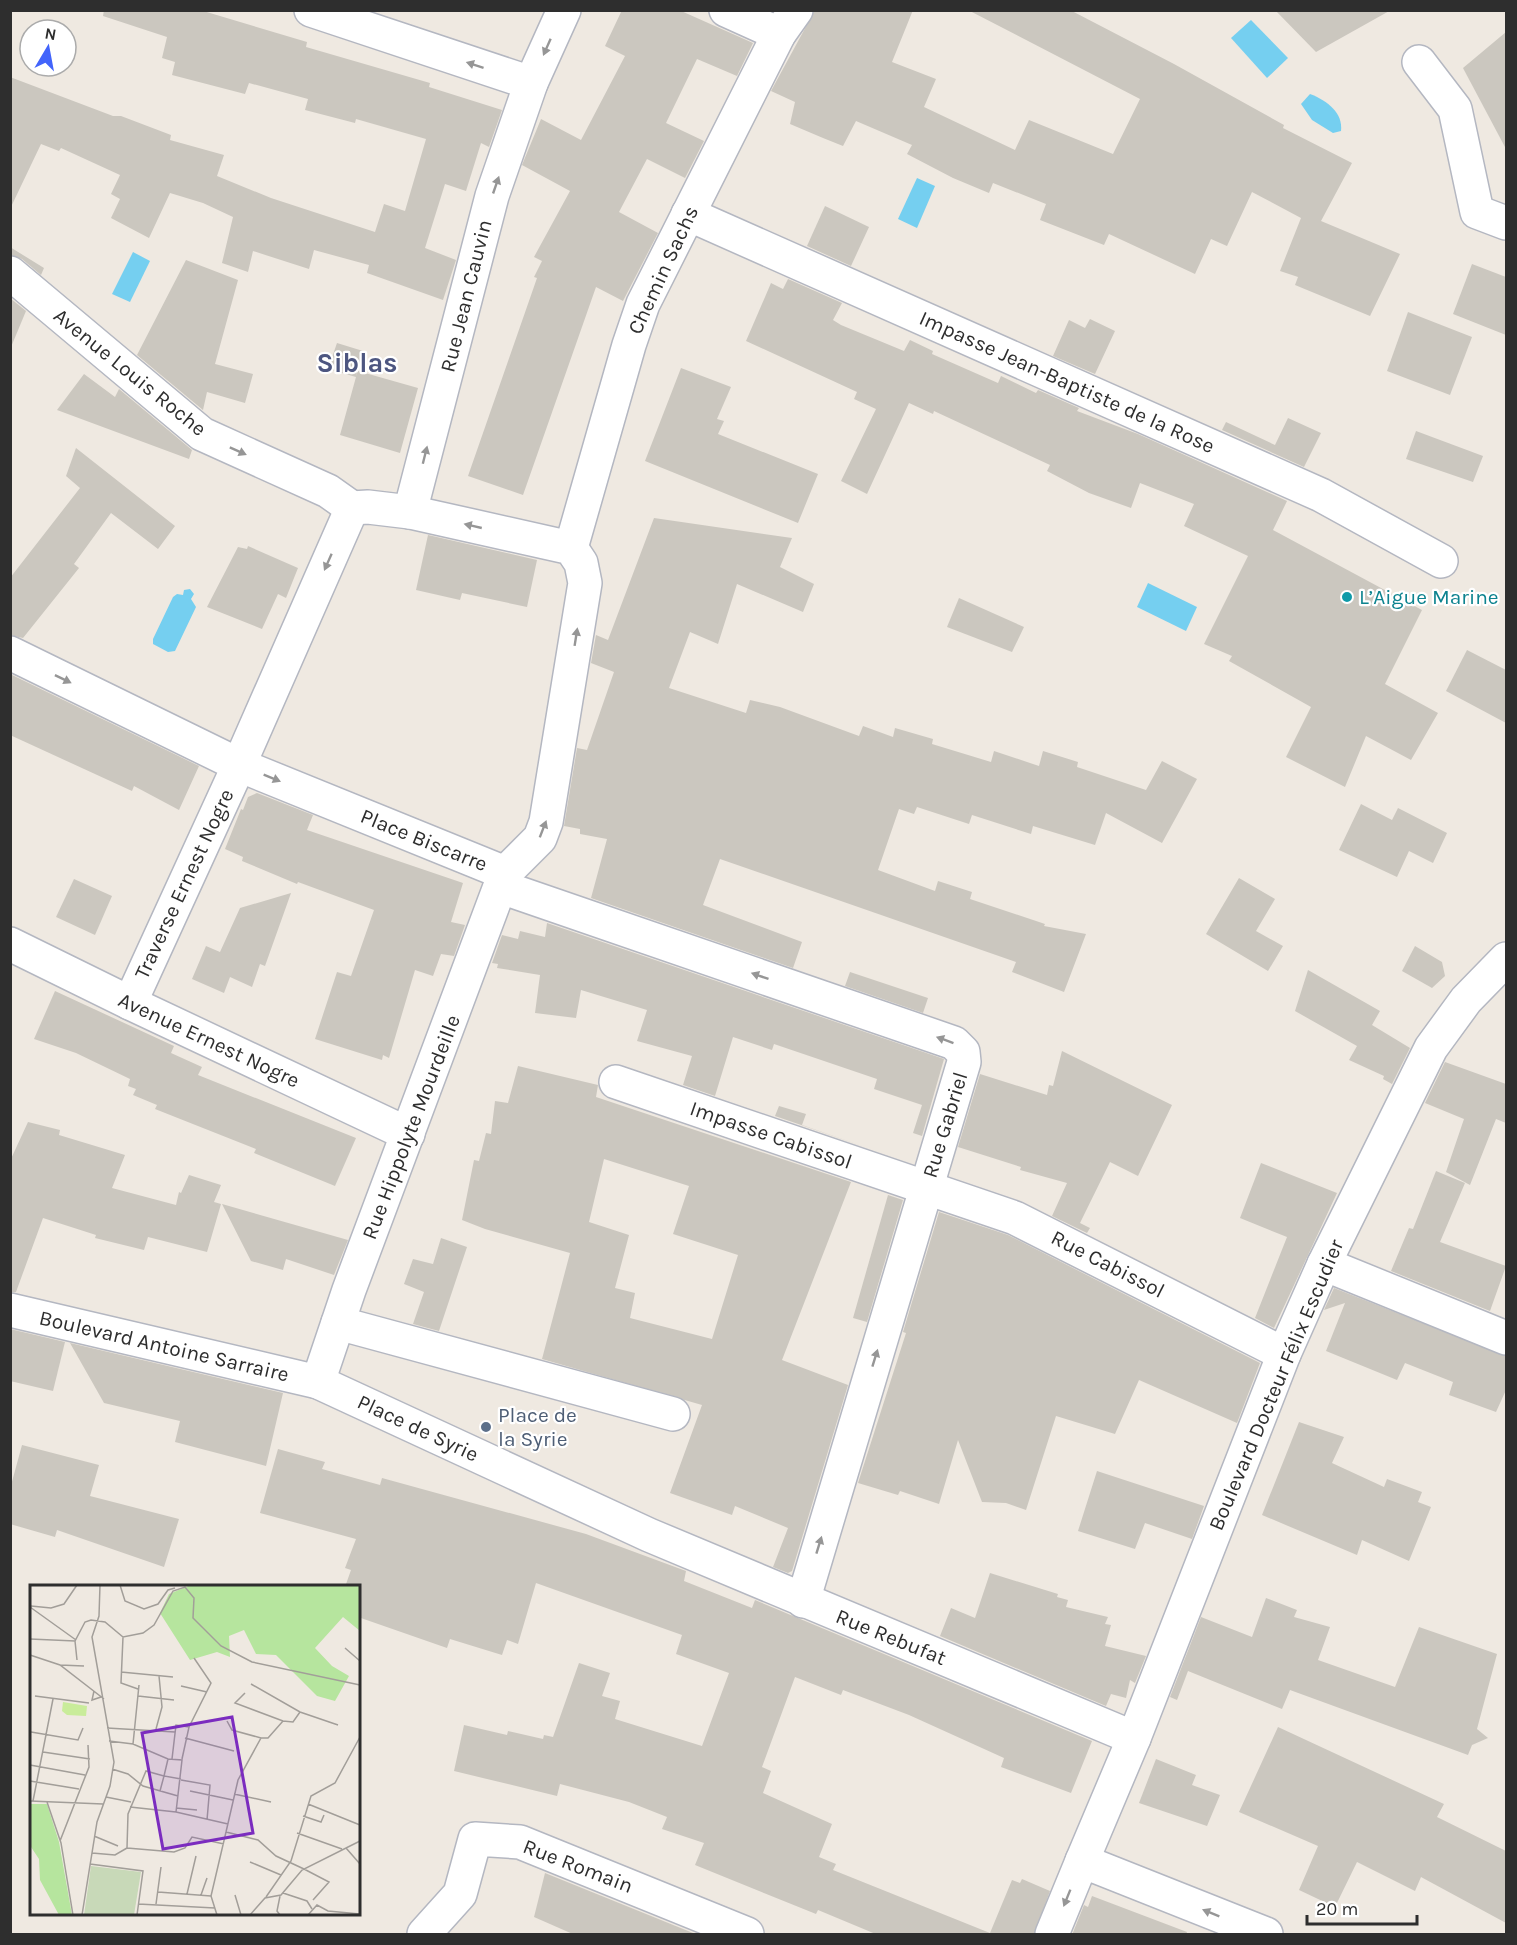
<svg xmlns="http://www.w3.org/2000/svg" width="1517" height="1945" font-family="Karla,sans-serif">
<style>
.water{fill:#75cff0}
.building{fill:#cbc7bf;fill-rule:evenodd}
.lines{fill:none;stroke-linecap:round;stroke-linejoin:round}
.street-casing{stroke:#b4b7c1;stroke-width:36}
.secondary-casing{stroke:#b4b7c1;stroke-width:36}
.street{stroke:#fff;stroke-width:33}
.secondary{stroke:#fff;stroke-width:33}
.oneway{fill:#969696}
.culture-dot{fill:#0f9aa8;stroke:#fff;stroke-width:2}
.service-dot{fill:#5c6f8a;stroke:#fff;stroke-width:2}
.labels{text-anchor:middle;stroke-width:4.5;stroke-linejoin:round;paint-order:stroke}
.street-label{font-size:21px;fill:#2e2e2e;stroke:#fff}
.culture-label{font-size:21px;fill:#0d838f;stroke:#fff;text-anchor:start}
.service-label{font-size:21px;fill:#4e5e75;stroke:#fff;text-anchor:start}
.district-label{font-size:27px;font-weight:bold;fill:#4d5680;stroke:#fff}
.inset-road{fill:none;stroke:#a29e99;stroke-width:1.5}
.view{fill:#7b2cbf;fill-opacity:0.15;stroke:#7b2cbf;stroke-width:3}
.inset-edge{fill:none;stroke:#2e2e2e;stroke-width:3}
</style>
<rect width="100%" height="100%" fill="#efe9e1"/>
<!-- water -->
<g class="water">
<path d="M1251,20L1288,58L1267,78L1231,38Z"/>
<path d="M1310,94C1328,101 1343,113 1341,131L1333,133L1312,120L1301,104Z"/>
<path d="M917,178L935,186L917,228L898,219Z"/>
<path d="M133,252L150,261L130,302L112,294Z"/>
<path d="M1148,583L1197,607L1186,631L1137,607Z"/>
<path d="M190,589L194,594L191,599L196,607L175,651L168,652L153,644V639L173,597L177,594L183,595L184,590Z"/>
</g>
<!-- building -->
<g class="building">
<path d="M104,10H200L307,42L306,47L430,83L429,87L502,110L489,147L481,143L466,191L445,184L425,248L456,260L443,300L367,273L369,265L314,250L309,269L253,251L248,272L222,263L233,217L203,203L170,193L149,238L111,218L120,199L111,194L120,175L61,148L59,151L41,144L10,209V77L113,116H121L171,135L170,140L224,155L217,176L271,198L375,232L384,204L405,211L426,139L356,119L355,123L305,110L308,99L249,83L245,94L172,75L175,62L162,58L167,37L103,16Z"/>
<path d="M622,10H679L753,43L737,76L697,59L666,123L704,141L685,178L647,159L619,212L658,233L623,301L596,287L523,495L468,476L537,278L534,277L542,261L534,257L570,191L522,165L541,119L581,140L625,56L605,46Z"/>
<path d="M815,10H913L892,62L936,79L924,107L1015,150L1029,120L1113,154L1140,99L968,10H1070L1174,64L1284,125L1283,128L1352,163L1321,221L1400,254L1370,316L1295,285L1298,277L1280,271L1301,218L1252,192L1227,246L1211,239L1195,274L1109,234L1104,245L1040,220L1046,204L993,183L989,193L953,178L907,154L912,145L856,121L843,146L823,138L790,124L795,102L771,91Z"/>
<path d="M1275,10H1391L1316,52Z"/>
<path d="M1506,32V149L1463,68Z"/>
<path d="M825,206L869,227L851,266L807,246Z"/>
<path d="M10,247L44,268L41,275L22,259L10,255Z"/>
<path d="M186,260L238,280L215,364L253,374L245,403L207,392L203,410L137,355Z"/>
<path d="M1472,264L1506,277V335L1453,314Z"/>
<path d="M788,279L842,303L833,320L841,325L904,351L910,340L933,351L932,354L998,383L1001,376L1036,393L1038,390L1079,408L1077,411L1138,434L1287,501L1273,530L1422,610L1385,684L1438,713L1411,760L1366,736L1345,787L1286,757L1311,707L1229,661L1232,656L1204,644L1248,556L1184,526L1194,504L1140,483L1131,508L1089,493L1047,471L1050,465L934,411L933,414L909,403L867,494L841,481L876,409L854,399L857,392L746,341L771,283L783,289Z"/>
<path d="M10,298L26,311L11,347H10Z"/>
<path d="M1408,312L1472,337L1450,395L1387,371Z"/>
<path d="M1090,319L1115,331L1095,374L1053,356L1069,320L1085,328Z"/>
<path d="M337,343L363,351L356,376L358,371L418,388L400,453L340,435L356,377L328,369Z"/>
<path d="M681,368L731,387L717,419L724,421L718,434L818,474L798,523L645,461Z"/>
<path d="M84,374L115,397L119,389L192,450L189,459L57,410Z"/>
<path d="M1288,418L1321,433L1304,467L1222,430L1226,422L1275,445Z"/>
<path d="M1416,431L1483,456L1473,482L1406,459Z"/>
<path d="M76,448L175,526L158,549L111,513L74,564L79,568L23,638L10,635V578L80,488L66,476Z"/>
<path d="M654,518L792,538L780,567L814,584L803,612L737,584L718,644L690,632L669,688L746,713L750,700L780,707L859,736L863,726L893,737L895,728L933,739L932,744L991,762L994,751L1039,766L1043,751L1078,762L1077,767L1146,790L1162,761L1197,779L1162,843L1106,813L1095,845L1033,826L1031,834L972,815L969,824L917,807L914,814L899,809L878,870L935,891L938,881L972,892L970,899L1045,924L1044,926L1086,934L1064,992L1012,972L1016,962L720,859L703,905L802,942L793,968L591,898L607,839L580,834V829L564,826L577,748L587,750L614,672L591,663L596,635L608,640Z"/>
<path d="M428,535L537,560L527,607L462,593L460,600L416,590Z"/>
<path d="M248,546L298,568L286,598L278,594L262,629L207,607L238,547L247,549Z"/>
<path d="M959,598L1024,627L1012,652L947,627Z"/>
<path d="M1467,650L1506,670V723L1446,691Z"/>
<path d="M10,674L199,766L179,810L134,786L132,791L10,735Z"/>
<path d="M257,793L313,815L307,830L463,883L451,922L465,925L454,956L441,954L433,976L415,970L389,1058L383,1055L382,1060L315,1039L337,972L351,976L374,910L298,882L297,884L242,861L243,857L225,849L241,809L243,810L248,797Z"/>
<path d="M1361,804L1392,820L1398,808L1447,833L1433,863L1409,851L1397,877L1339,850Z"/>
<path d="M1239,878L1275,899L1256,931L1283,946L1268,971L1206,934Z"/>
<path d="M74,879L112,896L95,935L56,917Z"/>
<path d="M291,893L265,966L260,964L252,987L230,977L224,993L192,979L206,946L220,952L240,908Z"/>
<path d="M547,923L944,1059L922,1136L913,1133L922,1105L874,1089L877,1079L774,1044L772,1050L733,1037L715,1096L683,1085L692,1056L637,1041L647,1010L581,990L576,1018L535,1013L540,975L497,968L498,964L492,963L502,935L518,939L520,931L545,937Z"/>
<path d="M1415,946L1442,962L1445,976L1432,988L1402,971Z"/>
<path d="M1308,970L1380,1011L1372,1025L1410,1048L1392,1084L1383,1079L1384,1076L1349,1060L1357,1046L1295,1011Z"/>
<path d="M850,972L928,998L923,1013L845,986Z"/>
<path d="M55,991L174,1046L171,1053L202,1067L198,1075L356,1138L335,1186L254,1153L256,1149L155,1109L157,1105L133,1095L136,1089L128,1086L130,1079L76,1053L34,1039Z"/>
<path d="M1062,1051L1172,1105L1138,1176L1110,1162L1080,1223L1090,1228L1087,1233L1052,1216L1067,1183L1020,1170L1021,1167L958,1147L980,1074L1047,1095L1049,1085L1053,1086Z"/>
<path d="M1445,1062L1506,1084V1123L1496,1119L1470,1185L1446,1172L1464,1119L1425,1103Z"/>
<path d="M518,1066L598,1085L596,1097L851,1182L782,1360L848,1385L792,1571L788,1573L773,1567L788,1528L735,1506L732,1515L670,1493L702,1405L542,1359L570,1253L485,1229L462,1220L474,1160L479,1161L486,1133L491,1134L495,1101L508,1103ZM604,1159L689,1186L673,1234L738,1255L712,1339L630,1318L635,1293L615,1288L629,1235L589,1222Z"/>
<path d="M779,1106L806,1114L802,1125L865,1147L775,1116Z"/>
<path d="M28,1122L60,1130L59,1135L125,1155L112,1188L176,1205L179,1192L181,1193L189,1175L221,1185L214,1202L221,1204L207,1252L148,1237L144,1250L95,1238L96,1235L43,1218L16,1292H10V1161Z"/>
<path d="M1261,1163L1337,1193L1274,1328L1255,1318L1287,1237L1240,1218Z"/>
<path d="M1436,1171L1465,1183L1440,1242L1506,1266L1490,1311L1391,1271L1409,1228L1413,1229Z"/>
<path d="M888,1195L903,1200L867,1322L853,1318Z"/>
<path d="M222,1204L348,1240L334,1275L286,1259L283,1270L251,1261Z"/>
<path d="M939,1212L1008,1235L1260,1363L1237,1423L1139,1380L1115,1434L1056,1416L1026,1510L1006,1503L982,1502L958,1440L939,1504L900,1491L898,1495L858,1483L906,1333L903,1332Z"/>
<path d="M441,1238L467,1247L439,1331L413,1324L424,1292L404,1284L413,1259L433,1264Z"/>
<path d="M1334,1288L1506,1356V1390L1496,1412L1449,1395L1453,1382L1405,1363L1397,1380L1326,1351L1345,1303L1324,1310Z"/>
<path d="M10,1329L65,1342L53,1391L10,1381Z"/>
<path d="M70,1343L283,1393L266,1466L175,1442L180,1421L104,1403Z"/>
<path d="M1299,1422L1344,1437L1332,1463L1384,1487L1387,1479L1422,1492L1418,1502L1431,1507L1409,1561L1362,1540L1357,1555L1262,1515Z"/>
<path d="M22,1445L99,1465L90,1496L179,1519L164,1567L57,1530L55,1537L10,1524V1489Z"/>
<path d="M278,1449L325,1462L322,1469L380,1485L382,1478L586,1534L686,1571L684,1581L752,1608L755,1600L1092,1741L1071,1793L1001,1767L1004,1758L909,1715L843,1690L841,1695L795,1677L762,1767L771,1771L763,1793L832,1824L819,1857L836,1864L833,1870L990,1933L1012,1880L1020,1883L1022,1879L1050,1891L1034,1935H878L818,1910L816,1914L695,1865L704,1843L662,1829L667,1817L629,1802L560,1784L557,1796L454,1771L464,1725L507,1735L508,1731L543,1739L544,1735L553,1737L579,1663L610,1673L602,1696L620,1701L615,1719L702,1746L729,1673L676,1654L682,1635L536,1583L518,1644L507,1640L502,1655L450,1639L447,1648L358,1617V1587H345L351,1570L345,1568L356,1539L260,1513Z"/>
<path d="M1097,1471L1204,1506L1192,1539L1145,1523L1135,1549L1078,1531Z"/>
<path d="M990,1573L1058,1594L1057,1597L1068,1600L1066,1607L1108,1617L1105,1624L1111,1625L1105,1646L1146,1656L1135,1683L1130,1680L1126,1698L1111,1694L1106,1706L940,1636L951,1608L975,1618Z"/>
<path d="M1266,1598L1297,1610L1294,1617L1330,1627L1318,1660L1395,1687L1419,1627L1497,1654L1477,1729L1488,1738L1472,1745L1468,1755L1290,1690L1282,1709L1188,1671L1177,1700L1170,1697L1201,1617L1252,1637Z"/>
<path d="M1278,1727L1444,1804L1437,1817L1506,1851V1923L1421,1877L1415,1891L1357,1862L1335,1907L1299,1890L1318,1846L1239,1812Z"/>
<path d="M1156,1759L1196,1775L1192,1785L1220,1795L1207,1826L1139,1803Z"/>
<path d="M545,1873L693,1933V1935H575L534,1917Z"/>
<path d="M1092,1896L1187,1932L1186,1935H1072L1084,1905L1088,1907Z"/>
</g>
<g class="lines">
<!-- street casing -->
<g class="street-casing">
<g id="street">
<path d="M311,10L531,83"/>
<path d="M726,10L779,34"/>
<path d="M1419,62L1455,109L1477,212L1506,223"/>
<path d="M688,214L1321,495L1441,561"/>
<path d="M10,273L202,434L328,491L352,508"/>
<path d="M352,508L239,765L505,873"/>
<path d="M410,512L492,196L531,83L564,10"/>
<path d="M571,548L629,345L643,304L779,34L796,10"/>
<path d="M10,653L239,765L130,1003"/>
<path d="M501,887L954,1043L963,1052L964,1062L803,1601"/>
<path d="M10,944L130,1003L408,1134"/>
<path d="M616,1082L1015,1218L1284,1354"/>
<path d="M1324,1264L1506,1338"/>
<path d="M10,1310L318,1382L649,1535L1134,1738"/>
<path d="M338,1323L673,1414"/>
<path d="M318,1382L349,1290L505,873L540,838L546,822L585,583L581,563L571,548L410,512L368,507L352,508"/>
<path d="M1082,1861L1134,1738L1284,1354L1324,1264L1431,1048L1466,1000L1506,959"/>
<path d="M424,1934L460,1894L475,1839L520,1842L747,1934"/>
</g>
</g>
<!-- secondary casing -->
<g class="secondary-casing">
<path id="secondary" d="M1052,1934L1082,1861L1266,1934"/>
</g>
<!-- street -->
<use href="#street" class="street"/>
<!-- secondary -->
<use href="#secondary" class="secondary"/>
</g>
<!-- one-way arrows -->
<defs><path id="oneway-solid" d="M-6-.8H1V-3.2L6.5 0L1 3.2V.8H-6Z" transform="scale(1.5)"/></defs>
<g class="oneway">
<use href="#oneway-solid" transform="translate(547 47) rotate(114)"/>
<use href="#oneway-solid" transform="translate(475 65) rotate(-162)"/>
<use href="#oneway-solid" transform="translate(496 185) rotate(-71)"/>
<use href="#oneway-solid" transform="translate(238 451) rotate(24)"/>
<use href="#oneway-solid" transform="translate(425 455) rotate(-76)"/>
<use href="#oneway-solid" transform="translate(473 526) rotate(-167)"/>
<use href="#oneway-solid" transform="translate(328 562) rotate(114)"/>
<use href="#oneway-solid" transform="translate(576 637) rotate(-81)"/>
<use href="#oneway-solid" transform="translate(63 679) rotate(26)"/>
<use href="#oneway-solid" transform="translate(272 778) rotate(22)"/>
<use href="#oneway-solid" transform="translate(543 829) rotate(-69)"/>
<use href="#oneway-solid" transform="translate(760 976) rotate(-161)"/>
<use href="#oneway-solid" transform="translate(945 1040) rotate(-160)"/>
<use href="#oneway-solid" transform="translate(875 1358) rotate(-73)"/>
<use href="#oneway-solid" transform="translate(819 1545) rotate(-73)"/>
<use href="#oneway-solid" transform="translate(1067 1898) rotate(112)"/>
<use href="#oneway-solid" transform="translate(1211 1913) rotate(-158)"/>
</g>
<!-- markers -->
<circle class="culture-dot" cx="1347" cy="597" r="6"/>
<circle class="service-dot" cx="486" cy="1427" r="6"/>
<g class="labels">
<!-- street labels -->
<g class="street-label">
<text transform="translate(663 270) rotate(-65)" y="7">Chemin Sachs</text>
<text transform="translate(466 296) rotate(-76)" y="7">Rue Jean Cauvin</text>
<text transform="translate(130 372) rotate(39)" y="7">Avenue Louis Roche</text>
<text transform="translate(1067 382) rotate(24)" y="7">Impasse Jean-Baptiste de la Rose</text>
<text transform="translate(424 840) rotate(22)" y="7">Place Biscarre</text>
<text transform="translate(184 884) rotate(-65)" y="7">Traverse Ernest Nogre</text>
<text transform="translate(209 1040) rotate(25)" y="7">Avenue Ernest Nogre</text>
<text transform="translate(945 1125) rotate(-73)" y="7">Rue Gabriel</text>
<text transform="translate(411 1127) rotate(-69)" y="7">Rue Hippolyte Mourdeille</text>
<text transform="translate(771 1135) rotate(19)" y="7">Impasse Cabissol</text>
<text transform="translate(1108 1264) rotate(27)" y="7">Rue Cabissol</text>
<text transform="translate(164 1346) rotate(13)" y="7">Boulevard Antoine Sarraire</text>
<text transform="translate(1276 1385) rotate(-67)" y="7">Boulevard Docteur Félix Escudier</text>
<text transform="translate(418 1428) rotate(25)" y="7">Place de Syrie</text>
<text transform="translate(891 1637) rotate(22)" y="7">Rue Rebufat</text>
<text transform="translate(578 1866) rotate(21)" y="7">Rue Romain</text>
</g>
<!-- culture labels -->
<g class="culture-label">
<text x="1359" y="604">L’Aigue Marine</text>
</g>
<!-- service labels -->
<g class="service-label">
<text x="498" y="1422">Place de<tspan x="498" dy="24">la Syrie</tspan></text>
</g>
<!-- district labels -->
<g class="district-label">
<text x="357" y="372">Siblas</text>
</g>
</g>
<!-- overview -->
<g transform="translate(30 1585)">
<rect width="330" height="330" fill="#efe9e1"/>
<path d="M161,0H330V46L313,32L285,63L302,81L319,91L305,116L287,111L246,70L226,69L214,45L199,51L200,72L187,67L160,75L130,28L139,9ZM0,219H17L29,257L42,330H29L10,295L9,274L1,262Z" fill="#b6e59e"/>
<path d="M61,281L111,287L104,330H54Z" fill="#c8d9b8"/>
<path d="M33,117L57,121L56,131L37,130L32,126Z" fill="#c9ec9a"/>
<path class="inset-road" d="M90,0L95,16L114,24L128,19L138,5L145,3M1,21L21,23L34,19L47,0M0,22L46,55M93,52L91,98L108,104M0,54L45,56L55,37L61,35L75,37L93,52L113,48L124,40L143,6L155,2L164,13L163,33L191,61L222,77L330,100M45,56L47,75M315,63L330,76M0,70L30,80L74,114M30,80L54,81M91,87L143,92M221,99L270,127L308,140M151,101L177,107M64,106L62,115L71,112M215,108L205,118L253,136M5,111L59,118M108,111L144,115M197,136L202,145L231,153M77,143L145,147M126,144L132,122L129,91M1,147L48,155L53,143M155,153L204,166M79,156L103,159L138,174L152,175L146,227M103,159L109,100M13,167L60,174M138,174L134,191L151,194M142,174L146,140L159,142M152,174L159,142L181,98L164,73M0,180L55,190M82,184L98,189L113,201L148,211M151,195L180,200L177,235M0,196L49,204M160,206L203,215M204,209L241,217M76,212L101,217M0,216L73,219M3,216L23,114M17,217L31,258L43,330M278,219L330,240M100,222L146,227L198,239M146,223L167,225M273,231L291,237L294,230M196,247L208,195L231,153H238L253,136L263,137L270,127M267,248L312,264M64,251L88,261M30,256L59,182L58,160M97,263L98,229L116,186L134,191L130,206M97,263L144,267L155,263L162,252L194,259M316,263L330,279M62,268L85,270L97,263M220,277L251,290M60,279L113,286L107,330M274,284L299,297L283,315M128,307L181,311M253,308L277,316L282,324M157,309L166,271M171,310L177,293M205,310L211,330M236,312L261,276L281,211L305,198L330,152M108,319L185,323M126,319L131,282M52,330L67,237L80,201L84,177L62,52L69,31L70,0M187,330L181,311L196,247L228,255L246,271L274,284M220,330L235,313L251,310L272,285L330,256M250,330L247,326L250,311M278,330L287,320L298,326L330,329"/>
<path class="view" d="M202,132L223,248L133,264L112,148Z"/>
<rect width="330" height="330" class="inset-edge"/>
</g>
<!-- border -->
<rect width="1517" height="1945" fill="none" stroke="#2e2e2e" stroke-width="24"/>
<!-- north arrow -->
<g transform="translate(48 48) rotate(10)"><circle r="28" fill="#ffffff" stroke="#ababab" stroke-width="1.5"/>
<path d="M0-4.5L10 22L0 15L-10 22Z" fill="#4264fb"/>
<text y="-9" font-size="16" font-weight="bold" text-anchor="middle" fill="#2e2e2e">N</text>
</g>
<!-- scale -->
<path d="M1307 1915v9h110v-9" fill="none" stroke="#2e2e2e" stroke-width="3"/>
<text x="1316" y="1915" font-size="18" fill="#2e2e2e" stroke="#ffffff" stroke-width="4.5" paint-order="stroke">20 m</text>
</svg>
